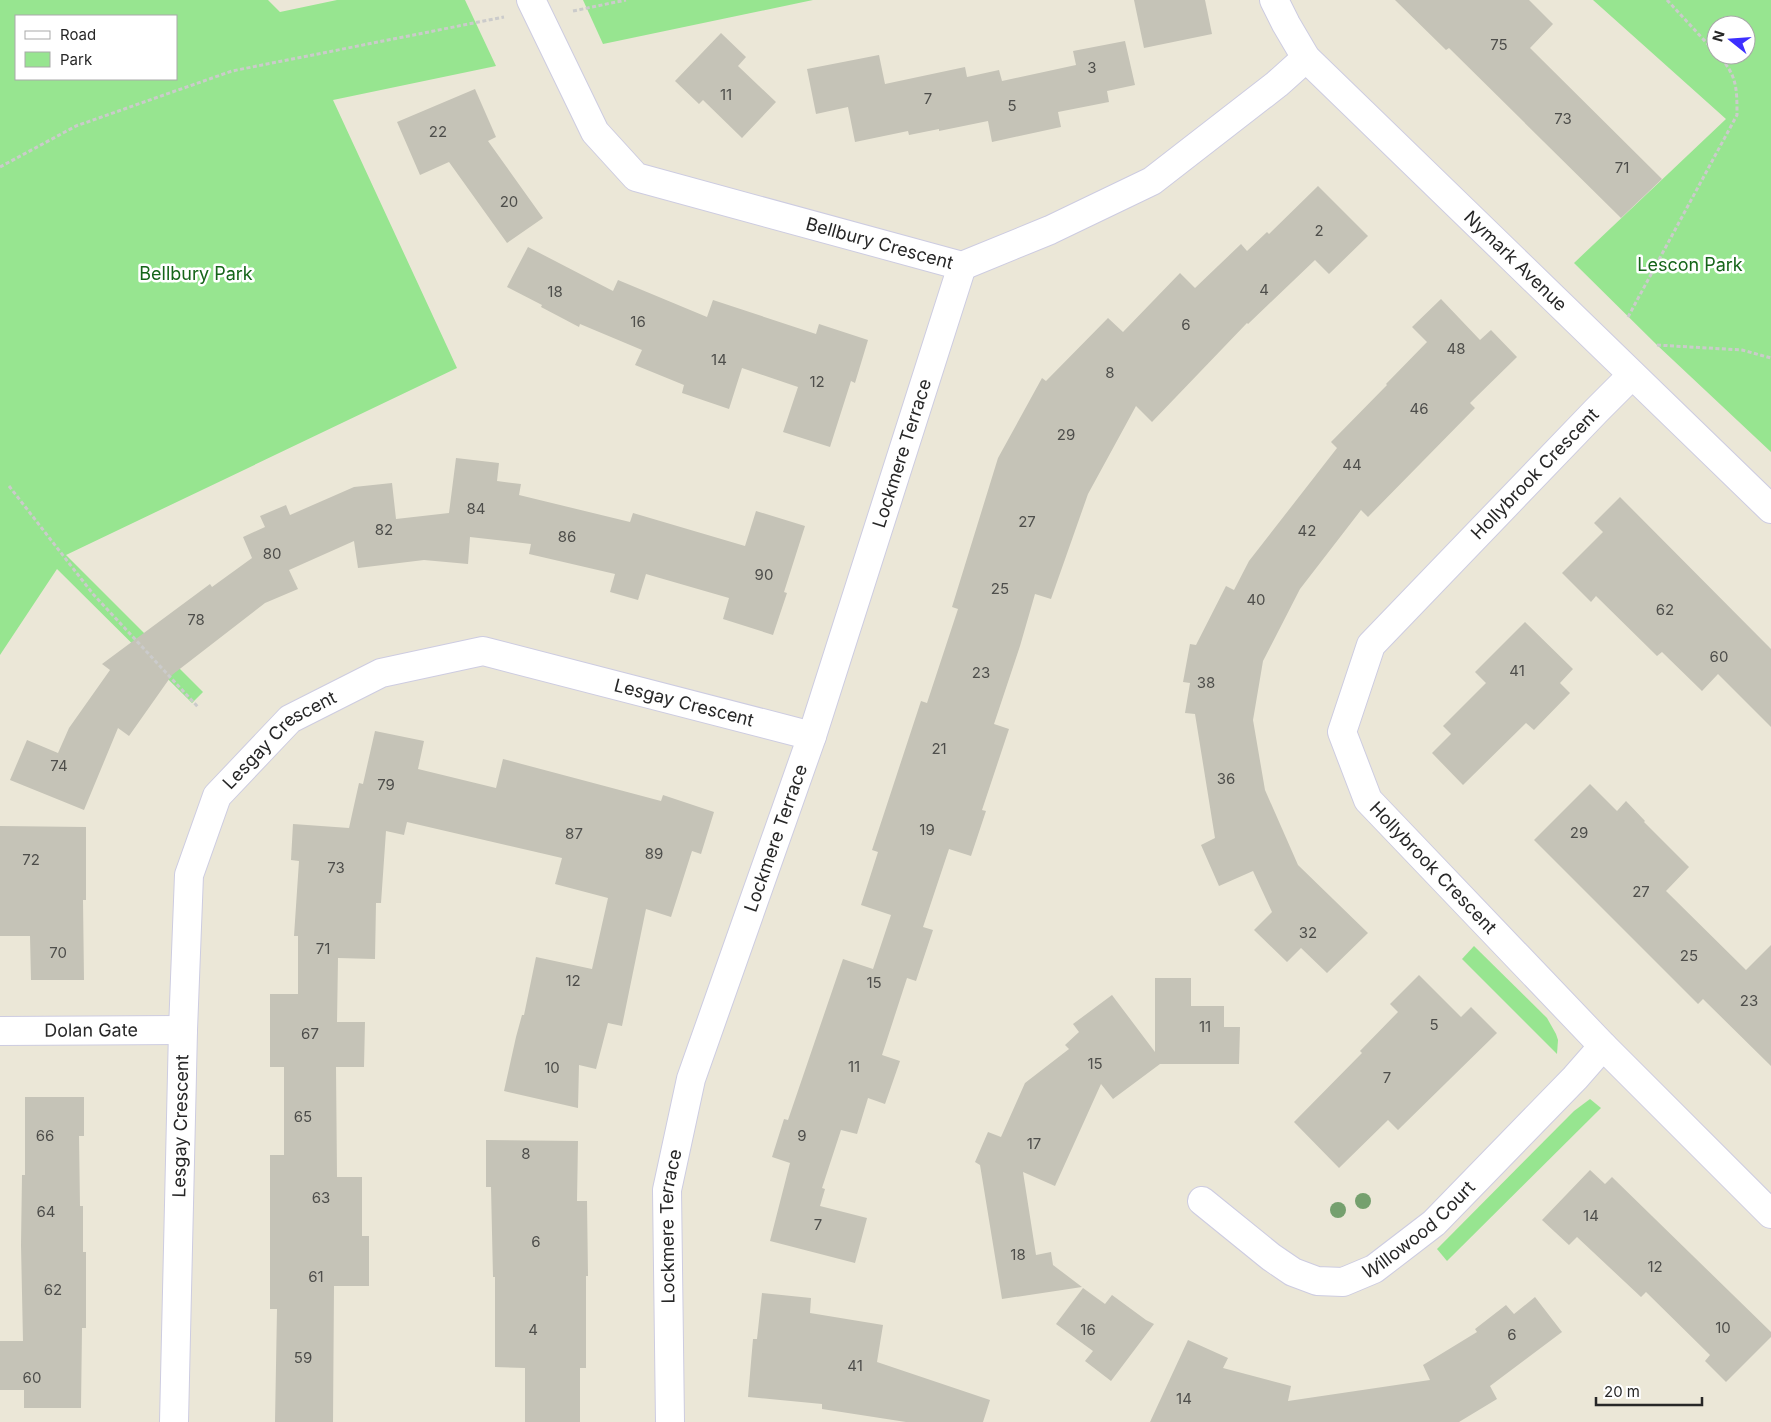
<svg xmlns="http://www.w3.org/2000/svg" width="1771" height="1422" font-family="Inter,sans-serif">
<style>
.green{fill:#97e590;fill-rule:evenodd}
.building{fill:#c5c3b7}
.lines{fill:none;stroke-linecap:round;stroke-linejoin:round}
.minor-casing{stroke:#cdcce1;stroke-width:30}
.tertiary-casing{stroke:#cdcce1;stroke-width:30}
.path{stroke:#cbcbcb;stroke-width:3;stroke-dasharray:4 2.5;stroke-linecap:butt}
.minor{stroke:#fff;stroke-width:28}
.tertiary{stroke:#fff;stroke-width:28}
.tree{fill:#75a06e}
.labels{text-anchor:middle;stroke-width:5;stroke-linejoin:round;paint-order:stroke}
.number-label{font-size:15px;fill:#4e4e4b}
.street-label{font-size:18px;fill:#272727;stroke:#fff}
.park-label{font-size:18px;fill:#156519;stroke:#fff}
</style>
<rect width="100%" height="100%" fill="#ebe7d7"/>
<!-- green -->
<g class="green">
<path d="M0,0H268L280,12L337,0H465L496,66L333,100L457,368L66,555L203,692L192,703L57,569L0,655ZM16,16H176V79H16Z"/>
<path d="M583,0H813L603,44Z"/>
<path d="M1593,0H1771V452L1657,345L1574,263L1726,119ZM1716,25H1746V55H1716Z"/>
<path d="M1474,946L1547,1018L1556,1034L1558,1040L1557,1054L1462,959Z"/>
<path d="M1590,1099L1601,1108L1447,1261L1437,1249L1574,1111Z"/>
</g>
<!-- building -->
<g class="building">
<path d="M1134,0H1205L1212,34L1144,48Z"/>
<path d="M1395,0H1529L1553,24L1530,48L1662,179L1621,218L1449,48L1446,50Z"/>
<path d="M721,33L746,57L738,66L776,102L742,138L703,100L699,104L675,81Z"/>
<path d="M1125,41L1135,85L1107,91L1109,102L1058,112L1061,127L992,142L988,121L939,131V129L909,135L908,131L855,142L848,107L816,114L807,69L879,55L885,84L965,67L967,77L999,70L1002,81L1076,65L1073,51Z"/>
<path d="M475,89L496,137L488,141L543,218L507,243L449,162L420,175L397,122Z"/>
<path d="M1318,186L1368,236L1329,274L1315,260L1248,324L1247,323L1152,422L1136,406L1088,494L1051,599L1035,594L1020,646L994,724L1009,729L982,810L986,811L971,856L949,849L923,927L933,930L916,981L907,978L882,1055L900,1061L885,1104L868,1098L857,1134L841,1130L822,1188L825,1189L820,1206L867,1218L855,1263L770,1241L790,1163L772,1157L784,1119L788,1120L843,959L873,969L891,915L861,905L878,852L872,850L921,701L927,703L958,609L952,607L998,458L1042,378L1046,381L1108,318L1123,332L1180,273L1195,288L1241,244L1247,251L1267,232L1269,234Z"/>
<path d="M528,247L613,291L618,280L707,317L713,300L816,334L819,324L868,340L855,383L851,381L830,447L783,432L798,387L742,368L729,409L682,393L684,385L635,365L642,350L580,324L579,327L541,307L542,305L507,287Z"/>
<path d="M1441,299L1480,340L1491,330L1517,357L1470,403L1475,408L1368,517L1361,510L1300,589L1263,661L1253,720L1265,790L1298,865L1368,933L1327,973L1301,948L1287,962L1254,930L1272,912L1253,871L1219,886L1201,845L1215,838L1195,714L1185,713L1190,683L1183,682L1190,644L1196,645L1226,586L1234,590L1249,561L1337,448L1331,442L1387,385L1386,384L1427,342L1412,327Z"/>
<path d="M456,458L499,463L497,481L521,484L519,495L630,522L633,513L745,546L756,511L805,526L784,592L787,593L773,635L723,619L729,598L646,574L638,600L610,592L615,574L529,554L531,544L470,537L468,564L424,560L358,568L354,541L289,570L298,589L265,603L172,675L129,736L118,728L84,810L10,780L27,740L58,753L69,728L110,670L102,664L210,584L212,587L252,558L243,537L265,527L260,516L286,505L290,515L354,487L392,483L396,519L449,513Z"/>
<path d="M1620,497L1771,649V727L1718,674L1702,691L1662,652L1657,656L1596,596L1591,602L1562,573L1603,532L1594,523Z"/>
<path d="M1525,622L1573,669L1560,683L1570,693L1534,730L1526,723L1463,785L1432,753L1451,734L1443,726L1486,683L1475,672Z"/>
<path d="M375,731L424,741L418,769L496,788L503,759L661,801L663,795L714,812L701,854L692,851L671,917L646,909L622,1026L608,1023L596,1069L579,1065L578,1108L504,1091L516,1037L522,1015H524L536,957L592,969L608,898L555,884L562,858L407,822L404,835L386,831L381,903H376L375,959L338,958L337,1022H365L364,1067H336L337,1177H362V1236H369V1286H334L333,1422H275L277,1309H270V1155H284V1067H270V994H298V936H294L299,861L291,860L293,824L349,828L359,783L363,784Z"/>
<path d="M1590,784L1617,811L1626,801L1645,821L1644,822L1689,867L1666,891L1746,970L1771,945V1066L1703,999L1698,1004L1534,840Z"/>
<path d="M0,826L86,827V900H83L84,980H31L30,936H0Z"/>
<path d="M1419,975L1461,1017L1471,1007L1497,1033L1398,1130L1388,1120L1339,1168L1294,1122L1362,1053L1360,1051L1398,1012L1390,1004Z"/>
<path d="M1155,978H1191V1006H1224V1027H1240L1239,1064H1160L1113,1099L1101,1084L1055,1186L1023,1172L1036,1255L1051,1252L1053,1265L1082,1287L1002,1299L980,1165L975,1162L988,1132L1001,1137L1025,1083L1069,1049L1065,1045L1079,1032L1073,1024L1112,995L1155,1052Z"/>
<path d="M25,1097H84V1136H79L80,1206H83V1252H86V1328H82L81,1408H24V1390H0V1341H23L21,1245L22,1175H25Z"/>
<path d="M486,1140L578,1141L577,1201H587L588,1276H586V1368H580V1422H525V1368L495,1367V1277H493L491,1187H486Z"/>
<path d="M1590,1170L1605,1184L1612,1177L1771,1332V1337L1726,1382L1705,1361L1710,1355L1646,1292L1641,1297L1577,1237L1569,1245L1542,1220Z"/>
<path d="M1083,1288L1105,1304L1112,1295L1146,1320L1154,1324L1111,1381L1085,1361L1093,1351L1056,1324Z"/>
<path d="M762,1293L811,1298L810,1313L883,1325L877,1362L990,1400L983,1422H906L822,1409V1404L748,1397L753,1339H757Z"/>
<path d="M1535,1297L1562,1332L1490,1386L1497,1399L1459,1422H1150L1188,1340L1228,1358L1223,1368L1291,1386L1288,1401L1430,1380L1423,1365L1477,1332L1475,1329L1506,1305L1514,1314Z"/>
</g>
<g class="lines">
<!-- minor casing -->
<g class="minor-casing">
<g id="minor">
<path id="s1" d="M531,0L595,132L636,177L962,266L1050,230L1152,181L1277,84L1306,58"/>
<path id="s2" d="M1632,375L1597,410L1371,645L1342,732L1368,800L1603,1046L1771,1214"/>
<path id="s3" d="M0,1031L183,1030"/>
<path id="s4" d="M1202,1201L1271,1257L1293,1272L1317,1281L1343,1282L1374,1269L1434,1223L1575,1078L1603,1046"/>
<path id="s5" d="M174,1422L183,1030L189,875L217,796L290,719L381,673L483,651L812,736"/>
<path id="s6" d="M670,1422L667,1190L691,1079L812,736L962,266"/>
</g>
</g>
<!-- tertiary casing -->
<g class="tertiary-casing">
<g id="tertiary">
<path id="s7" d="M1274,0L1286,24L1306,58L1771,509"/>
</g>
</g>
<!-- path -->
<g class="path">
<path d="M1667,0L1716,53"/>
<path d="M573,11L626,0"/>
<path d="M0,167L76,126L232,71L504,17"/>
<path d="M1628,317L1737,115C1737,88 1737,75 1718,55"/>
<path d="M1657,345L1742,350L1771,358"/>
<path d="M9,486L93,594L198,707"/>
</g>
<!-- minor -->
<use href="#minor" class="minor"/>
<!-- tertiary -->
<use href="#tertiary" class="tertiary"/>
</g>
<!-- trees -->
<g class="tree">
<circle cx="1363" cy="1201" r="8"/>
<circle cx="1338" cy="1210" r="8"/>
</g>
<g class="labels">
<!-- number labels -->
<g class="number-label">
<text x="1499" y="50">75</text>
<text x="1092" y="73">3</text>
<text x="726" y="100">11</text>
<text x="928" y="104">7</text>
<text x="1012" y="111">5</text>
<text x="1563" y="124">73</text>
<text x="438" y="137">22</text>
<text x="1622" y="173">71</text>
<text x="509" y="207">20</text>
<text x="1319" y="236">2</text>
<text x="1264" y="295">4</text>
<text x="555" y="297">18</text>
<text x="638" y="327">16</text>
<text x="1186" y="330">6</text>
<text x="1456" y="354">48</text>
<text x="719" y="365">14</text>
<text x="1110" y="378">8</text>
<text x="817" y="387">12</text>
<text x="1419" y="414">46</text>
<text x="1066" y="440">29</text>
<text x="1352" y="470">44</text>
<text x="476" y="514">84</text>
<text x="1027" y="527">27</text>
<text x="384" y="535">82</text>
<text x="1307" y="536">42</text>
<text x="567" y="542">86</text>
<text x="272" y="559">80</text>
<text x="764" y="580">90</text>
<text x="1000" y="594">25</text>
<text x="1256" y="605">40</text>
<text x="1665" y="615">62</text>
<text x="196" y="625">78</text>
<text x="1719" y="662">60</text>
<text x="1517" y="676">41</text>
<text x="981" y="678">23</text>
<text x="1206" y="688">38</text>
<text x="939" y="754">21</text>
<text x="59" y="771">74</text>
<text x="1226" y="784">36</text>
<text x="386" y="790">79</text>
<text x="927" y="835">19</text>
<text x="1579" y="838">29</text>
<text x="574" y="839">87</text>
<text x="654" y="859">89</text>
<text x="31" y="865">72</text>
<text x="336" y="873">73</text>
<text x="1641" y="897">27</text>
<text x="1308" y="938">32</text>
<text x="323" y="954">71</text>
<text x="58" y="958">70</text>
<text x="1689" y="961">25</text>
<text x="573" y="986">12</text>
<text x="874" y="988">15</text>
<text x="1749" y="1006">23</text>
<text x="1434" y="1030">5</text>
<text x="1205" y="1032">11</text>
<text x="310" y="1039">67</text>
<text x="1095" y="1069">15</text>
<text x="854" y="1072">11</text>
<text x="552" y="1073">10</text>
<text x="1387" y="1083">7</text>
<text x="303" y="1122">65</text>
<text x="45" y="1141">66</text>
<text x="802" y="1141">9</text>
<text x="1034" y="1149">17</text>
<text x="526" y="1159">8</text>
<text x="321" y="1203">63</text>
<text x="46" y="1217">64</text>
<text x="1591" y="1221">14</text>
<text x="818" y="1230">7</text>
<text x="536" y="1247">6</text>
<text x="1018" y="1260">18</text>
<text x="1655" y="1272">12</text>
<text x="316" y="1282">61</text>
<text x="53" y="1295">62</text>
<text x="1723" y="1333">10</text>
<text x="533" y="1335">4</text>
<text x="1088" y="1335">16</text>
<text x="1512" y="1340">6</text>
<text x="303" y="1363">59</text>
<text x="855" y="1371">41</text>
<text x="32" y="1383">60</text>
<text x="1184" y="1404">14</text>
</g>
<!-- street labels -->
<g class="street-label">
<text dy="6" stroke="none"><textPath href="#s1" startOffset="460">Bellbury Crescent</textPath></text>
<text dy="6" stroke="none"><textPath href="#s7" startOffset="358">Nymark Avenue</textPath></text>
<text dy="6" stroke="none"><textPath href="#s6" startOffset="1006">Lockmere Terrace</textPath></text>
<text transform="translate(1535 474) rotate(-46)" y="6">Hollybrook Crescent</text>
<text dy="6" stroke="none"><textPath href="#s5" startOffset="1151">Lesgay Crescent</textPath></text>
<text dy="6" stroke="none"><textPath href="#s5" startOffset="716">Lesgay Crescent</textPath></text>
<text dy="6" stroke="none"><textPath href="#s6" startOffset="601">Lockmere Terrace</textPath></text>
<text dy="6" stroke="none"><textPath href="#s2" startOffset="634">Hollybrook Crescent</textPath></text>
<text dy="6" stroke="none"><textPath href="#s3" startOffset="91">Dolan Gate</textPath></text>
<text dy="6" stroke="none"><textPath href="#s5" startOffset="296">Lesgay Crescent</textPath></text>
<text dy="6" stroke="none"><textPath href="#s6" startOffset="196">Lockmere Terrace</textPath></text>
<text dy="6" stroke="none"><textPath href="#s4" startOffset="260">Willowood Court</textPath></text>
</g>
<!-- park labels -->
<g class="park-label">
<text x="1690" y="271">Lescon Park</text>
<text x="196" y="280">Bellbury Park</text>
</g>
</g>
<!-- legend -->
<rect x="15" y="15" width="162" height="65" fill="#ffffff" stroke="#a9a9a9"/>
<rect x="25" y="31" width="25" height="8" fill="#ffffff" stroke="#a9a9a9"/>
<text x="60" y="40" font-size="15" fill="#272727">Road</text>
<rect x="25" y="52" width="25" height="15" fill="#97e590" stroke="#a9a9a9"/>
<text x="60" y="65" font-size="15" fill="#272727">Park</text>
<!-- north arrow -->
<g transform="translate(1731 40) rotate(287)"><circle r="24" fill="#ffffff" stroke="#a9a9a9"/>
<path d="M0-4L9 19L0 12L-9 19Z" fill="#3d2fff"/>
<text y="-8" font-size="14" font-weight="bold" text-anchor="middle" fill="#272727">N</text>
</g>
<!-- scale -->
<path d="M1596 1397v8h106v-8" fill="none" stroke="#272727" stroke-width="2.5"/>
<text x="1604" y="1397" font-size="15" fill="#272727" stroke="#ffffff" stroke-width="4" paint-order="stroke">20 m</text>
</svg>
